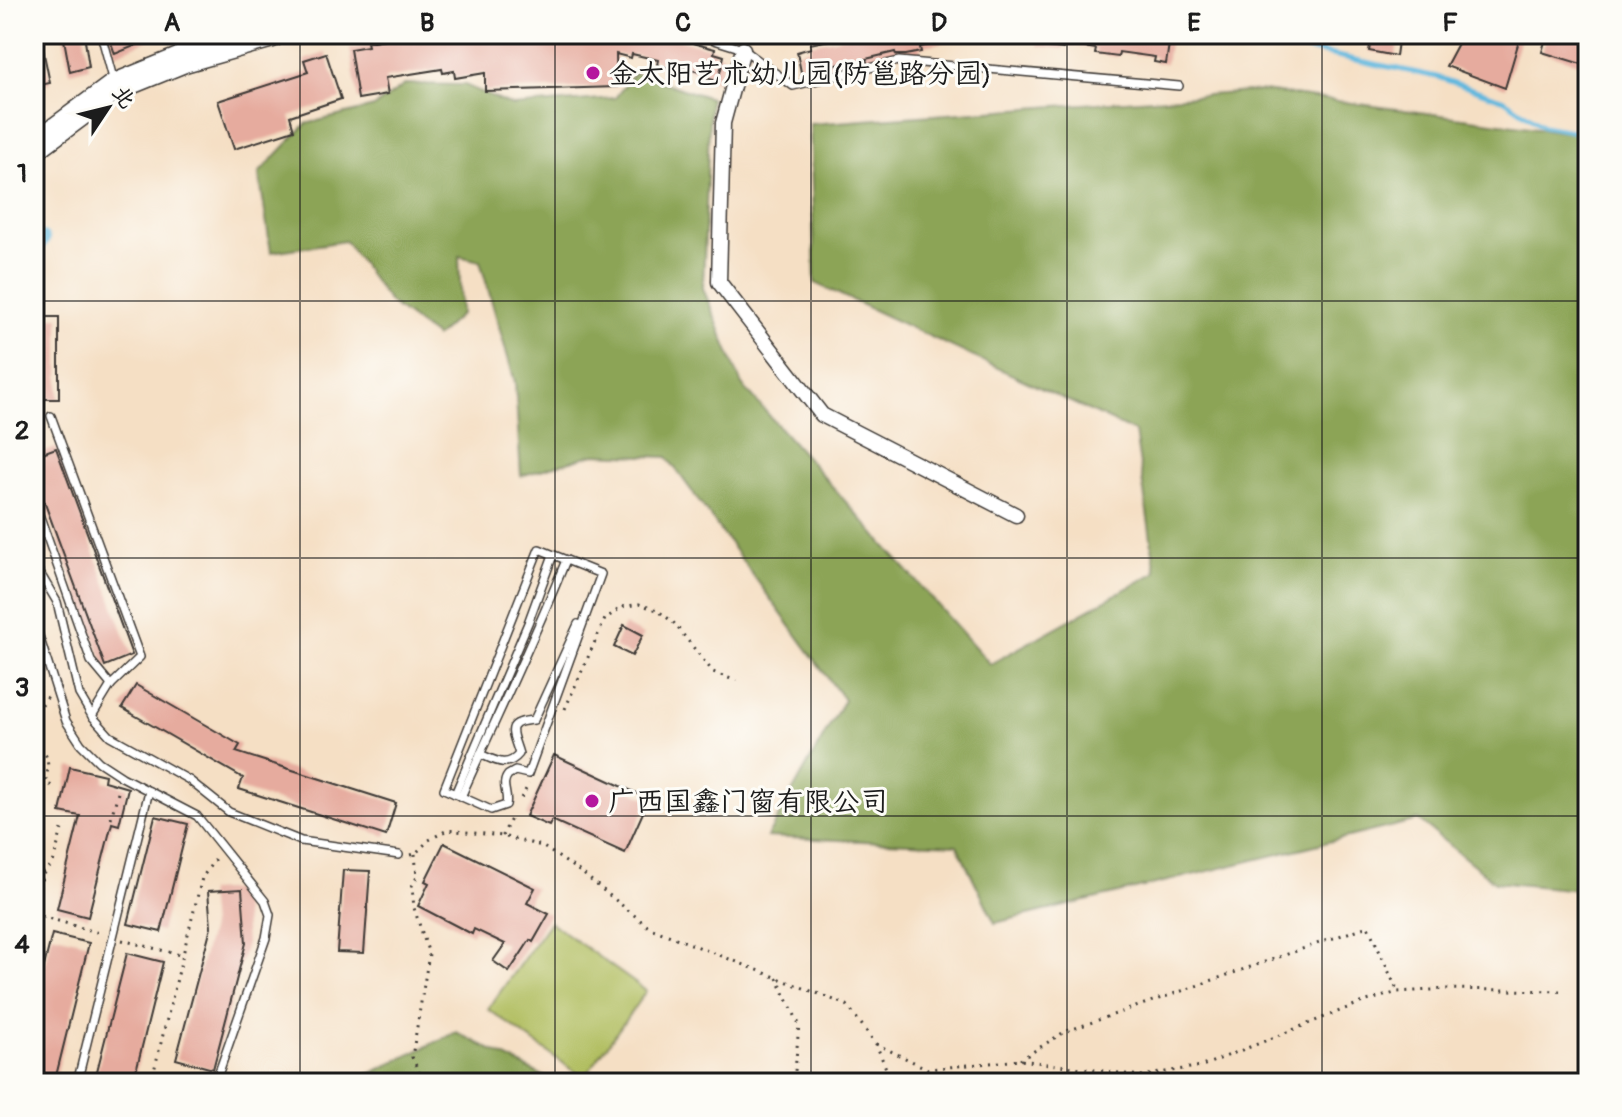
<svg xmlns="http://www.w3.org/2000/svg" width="1622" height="1117" font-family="Pangolin,'LXGW WenKai TC',sans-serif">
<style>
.green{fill:#b0bd5f;stroke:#666c3e;stroke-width:2}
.forest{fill:#8ca456;stroke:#546039;stroke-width:2}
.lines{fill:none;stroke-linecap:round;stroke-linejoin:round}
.stream{stroke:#61b8de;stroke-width:5}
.canal{stroke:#61b8de;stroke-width:16}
.building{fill:#e6ab9e}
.lane-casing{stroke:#3d3935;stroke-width:10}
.street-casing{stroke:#3d3935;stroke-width:17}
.highway-casing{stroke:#3d3935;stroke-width:29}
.path{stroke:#3d3935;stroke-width:3;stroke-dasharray:2 6;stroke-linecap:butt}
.lane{stroke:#fff;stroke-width:7}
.street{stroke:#fff;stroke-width:14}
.highway{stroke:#fff;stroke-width:26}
.grid{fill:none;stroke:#1c1c1c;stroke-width:2;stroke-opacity:0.55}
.poi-dot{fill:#b5179e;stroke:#fdfcf7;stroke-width:3}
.labels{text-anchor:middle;stroke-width:6;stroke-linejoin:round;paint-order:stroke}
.poi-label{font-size:28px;fill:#1c1c1c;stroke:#fdfcf7;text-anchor:start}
.neatline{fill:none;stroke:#1c1c1c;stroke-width:3}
.grid-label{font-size:26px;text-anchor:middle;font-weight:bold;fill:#1c1c1c}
</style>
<rect width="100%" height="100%" fill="#fdfcf7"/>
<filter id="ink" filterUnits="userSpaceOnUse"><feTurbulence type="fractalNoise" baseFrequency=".0125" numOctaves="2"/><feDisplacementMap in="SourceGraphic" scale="16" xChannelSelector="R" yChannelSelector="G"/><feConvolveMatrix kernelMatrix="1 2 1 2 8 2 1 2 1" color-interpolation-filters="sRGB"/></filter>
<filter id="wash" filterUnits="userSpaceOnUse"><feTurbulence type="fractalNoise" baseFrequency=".006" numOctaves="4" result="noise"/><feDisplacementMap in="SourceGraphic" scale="32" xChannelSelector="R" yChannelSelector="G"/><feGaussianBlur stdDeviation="1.8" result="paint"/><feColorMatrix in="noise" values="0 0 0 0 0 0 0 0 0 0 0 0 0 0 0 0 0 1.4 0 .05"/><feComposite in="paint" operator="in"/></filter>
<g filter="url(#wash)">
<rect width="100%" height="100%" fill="#f5dfc4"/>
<!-- green -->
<path class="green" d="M550,922L646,991L584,1078L488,1009Z"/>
<!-- forest -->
<g class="forest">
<path d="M634,73L710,98L703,288L742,385L990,664L1156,572L1135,432L815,283L810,124L1263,91L1588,135V891L1495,882L1418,820L995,923L957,845L767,837L844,700L667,457L594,454L521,476L515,382L480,261L459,256L461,314L436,337L390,303L345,241L271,252L259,173L306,124L374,107L406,84L465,85L512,106L615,98Z"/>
<path d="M456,1032L557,1083H351Z"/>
</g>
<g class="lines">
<!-- stream -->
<path class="stream" d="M1232,34L1437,77L1505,100L1543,126L1588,134"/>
<!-- canal -->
<path class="canal" d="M34,248L42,239"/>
</g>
<g id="blocks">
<!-- building -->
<g class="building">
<path d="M63,34H84L89,67L70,72Z"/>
<path d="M108,34H163L115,54Z"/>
<path d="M417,34H658L715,49L714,53L724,56L718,81L705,78L706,74L682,67L681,71L657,65L658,60L632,54L631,58L616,54L617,87L485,91V73L455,78L454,71L443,73L442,69L385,78L388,94L358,99L350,49L368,46L367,42Z"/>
<path d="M858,34H954V40L920,47L921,52L906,55H896L895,52L866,59L867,62L843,68L842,64L816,69L817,74L802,77L797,52L811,48L810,44Z"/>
<path d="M1040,34H1153L1170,37L1166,64L1154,62L1155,57L1119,52L1118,57L1095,54L1096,49L1064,44L1063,49L1038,46Z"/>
<path d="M1372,34H1399L1396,56L1369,51Z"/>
<path d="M1463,34H1521L1505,88L1446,66Z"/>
<path d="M1547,34H1588V66L1542,52Z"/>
<path d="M34,35H40L50,83L34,86Z"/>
<path d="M326,53L341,99L290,116L294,130L234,149L218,101L308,72L304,60Z"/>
<rect x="34" y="317" width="25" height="82"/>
<path d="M56,448L132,655L105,666L34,474V456Z"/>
<path d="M624,625L643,635L632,656L614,647Z"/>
<path d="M136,685L240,745L236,752L396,803L386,836L239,789L243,778L122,708Z"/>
<path d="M554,755L649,799L625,853L552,820L549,826L526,816Z"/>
<path d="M70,767L105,775L104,781L128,788L119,825L112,823L88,917L57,909L80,816L60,812Z"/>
<path d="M155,816L188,824L161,932L128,924Z"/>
<path d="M444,843L535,888L527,903L549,914L533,942L530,940L509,972L493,961L505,944L474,929L472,934L418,906L429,883L425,881Z"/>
<path d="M343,870L370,871L364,953L337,952Z"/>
<path d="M242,889L246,943L213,1069L176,1059L211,927L208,891Z"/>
<path d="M52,934L89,943L56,1076L34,1071V1007Z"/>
<path d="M127,953L163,962L133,1083H94Z"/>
</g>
</g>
</g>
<g filter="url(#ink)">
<use href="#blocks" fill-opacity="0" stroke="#3d3935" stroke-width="2"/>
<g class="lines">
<!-- lane casing -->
<g class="lane-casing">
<g id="lane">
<path d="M101,34L114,82"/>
<path d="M174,34L181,53"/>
<path d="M695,34L743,49L793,86L899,61L1179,86"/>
<path d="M51,416L140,657L111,685L92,716"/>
<path d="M34,500L91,661L111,685"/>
<path d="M539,549L601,574L528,774L515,771L508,775C500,785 509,794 506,805L491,810L444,789Z"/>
<path d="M34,563L57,602L79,694L92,716L110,736L189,780L229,812L301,841L399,855"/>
<path d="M34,620L66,721L81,744L99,762L122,777L197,816L265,901L270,915L266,938L218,1075L204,1083"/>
<path d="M480,754C494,760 507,769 519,754C513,733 503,722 534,720L578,624"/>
<path d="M455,794L528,623L553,555"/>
<path d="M461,797C496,718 534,640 566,560"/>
<path d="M77,1083L149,791"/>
</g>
</g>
<!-- street casing -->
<g class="street-casing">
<path id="street" d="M743,49L723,123L719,282L822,415L1016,515"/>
</g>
<!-- highway casing -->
<g class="highway-casing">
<path id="highway" d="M34,147L115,87L184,59L272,34"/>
</g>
<!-- path -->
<g class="path">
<path d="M565,709L605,619L622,607L639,604L657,610L673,622L713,672L736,681"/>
<path d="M34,727L38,710L48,696"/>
<path d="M34,744C51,752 49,768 45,784"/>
<path d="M34,781L54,786"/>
<path d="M521,798L529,784"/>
<path d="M111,818L119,789"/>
<path d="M34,820L42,830L35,860L43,874L34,907"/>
<path d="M502,836L513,815"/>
<path d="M415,854L417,877L412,886L414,908L429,954L412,1057L424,1083"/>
<path d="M411,855L415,854L429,840L447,830L502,836L542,846L582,873L650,928L847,1005L876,1044L892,1083"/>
<path d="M43,874L53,863L62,829"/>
<path d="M34,914L103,934"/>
<path d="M122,940L184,956"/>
<path d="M34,950V959"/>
<path d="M777,978L799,1024L794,1083"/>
<path d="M876,1044L928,1069L1020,1060L1141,1076L1202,1066L1360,1003L1398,992L1447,989L1560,991"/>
<path d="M1020,1060L1064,1032L1368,926L1398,992"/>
<path d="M151,1083L202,878L216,857"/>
</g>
<!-- lane -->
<use href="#lane" class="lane"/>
<!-- street -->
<use href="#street" class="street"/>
<!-- highway -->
<use href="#highway" class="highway"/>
</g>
</g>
<!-- grid -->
<path class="grid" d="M300,34V1083M555,34V1083M811,34V1083M1067,34V1083M1322,34V1083M34,301H1588M34,558H1588M34,816H1588"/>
<!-- markers -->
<g class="poi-dot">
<circle cx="593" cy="73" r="8"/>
<circle cx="592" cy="801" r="8"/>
</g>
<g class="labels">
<!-- poi labels -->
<g class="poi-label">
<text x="609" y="83">金太阳艺术幼儿园(防邕路分园)</text>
<text x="608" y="811">广西国鑫门窗有限公司</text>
</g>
</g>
<!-- margin -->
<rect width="1622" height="1117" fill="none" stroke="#fdfcf7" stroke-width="88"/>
<!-- north arrow -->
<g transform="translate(108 108) rotate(55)" stroke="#fdfcf7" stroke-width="6" paint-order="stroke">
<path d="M0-6L14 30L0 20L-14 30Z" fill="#1c1c1c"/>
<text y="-12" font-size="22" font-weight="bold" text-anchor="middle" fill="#1c1c1c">北</text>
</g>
<rect x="44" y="44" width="1534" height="1029" class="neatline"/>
<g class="grid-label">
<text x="172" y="31">A</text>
<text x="427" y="31">B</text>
<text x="683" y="31">C</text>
<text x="939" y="31">D</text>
<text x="1194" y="31">E</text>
<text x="1450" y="31">F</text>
<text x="22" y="182">1</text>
<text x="22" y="439">2</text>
<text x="22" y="696">3</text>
<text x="22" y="953">4</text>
</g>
</svg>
